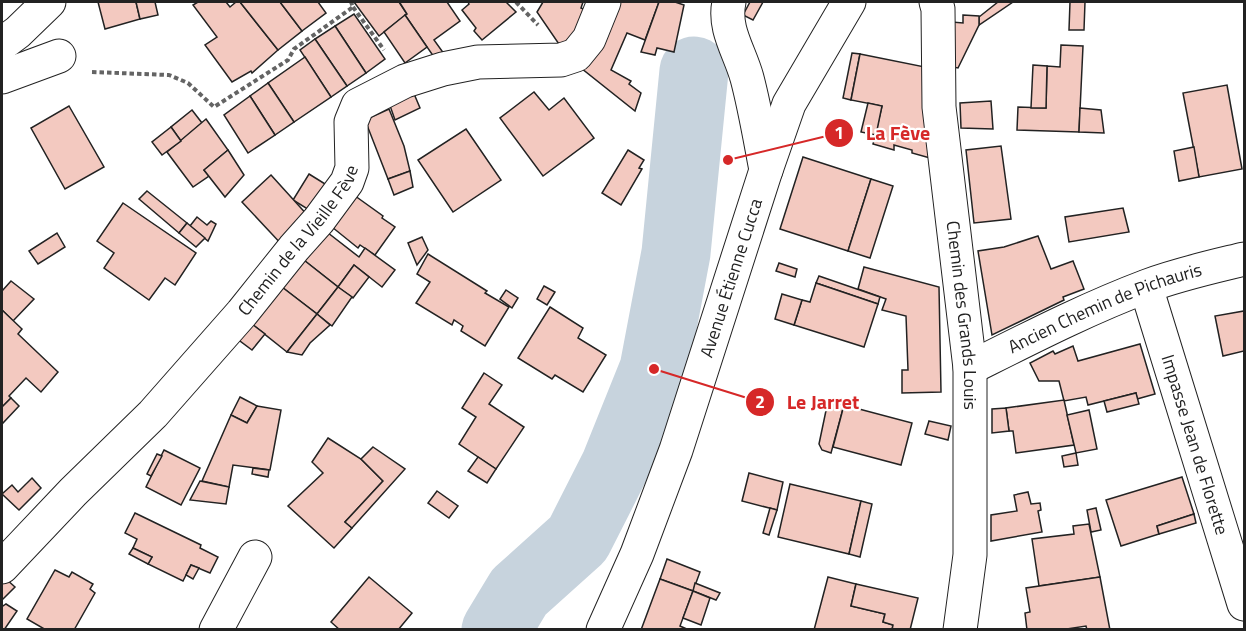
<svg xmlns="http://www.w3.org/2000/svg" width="1246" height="631" font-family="'Titillium Web',sans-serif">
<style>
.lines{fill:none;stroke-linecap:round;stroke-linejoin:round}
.river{stroke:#c7d3dd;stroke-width:69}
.building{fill:#f3c9c0;stroke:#222;stroke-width:1.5}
.minor-casing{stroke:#222;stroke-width:35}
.major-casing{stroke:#222;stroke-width:35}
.path{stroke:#646464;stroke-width:4;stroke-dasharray:4.5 3;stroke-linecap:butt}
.minor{stroke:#fff;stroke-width:33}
.major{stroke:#fff;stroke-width:33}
.labels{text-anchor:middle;stroke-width:4.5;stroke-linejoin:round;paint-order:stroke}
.street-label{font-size:18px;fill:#222;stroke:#fff}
.leader{fill:none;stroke:#d62828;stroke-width:2}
.callout-dot{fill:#d62828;stroke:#fff;stroke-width:2}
.mark-label{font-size:18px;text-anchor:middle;font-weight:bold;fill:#fff}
.callout-label{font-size:20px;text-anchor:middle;font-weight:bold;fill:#d62828;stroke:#fff;stroke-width:4.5;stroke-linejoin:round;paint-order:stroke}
</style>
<rect width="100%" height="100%" fill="#fff"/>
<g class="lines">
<!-- river -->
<path class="river" d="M496,630L519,592L578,539L615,466L654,369L676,253L694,71"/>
</g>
<!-- building -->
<g class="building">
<path d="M98,2H136L140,19L105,29Z"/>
<path d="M136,2H155L158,15L140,19Z"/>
<path d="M198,2H226L230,7L236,2H240L278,50L252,73L251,71L232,82L205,45L217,37L193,5Z"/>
<path d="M240,2H280L302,31L278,50Z"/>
<path d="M280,2H318L326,13L302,31Z"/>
<path d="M354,2H399L407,14L379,36Z"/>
<path d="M401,2H447L460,21L434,40L447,58L436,60L405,15L407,14L400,3Z"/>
<path d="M468,2H506L516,12L482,40L474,31L476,28L462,10L469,4Z"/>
<path d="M543,2H583L581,8L591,12L563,50L537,12Z"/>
<path d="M612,2H659L645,40L627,33L611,70L631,81L629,84L641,93L635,111L581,68Z"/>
<path d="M659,2H675L684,5L674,52L657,48L655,55L641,52Z"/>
<path d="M750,2H763L753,20L743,15Z"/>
<path d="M998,2H1013L979,25V17Z"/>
<path d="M1070,2H1085L1084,30H1069Z"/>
<path d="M354,14L385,59L366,73L335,26Z"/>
<path d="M405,15L427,47L405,63L384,32Z"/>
<path d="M963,15L979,16V25L958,68L947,66L952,22L963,23Z"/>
<path d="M335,26L366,73L347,86L315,39Z"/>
<path d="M315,39L347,86L331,97L300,50Z"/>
<path d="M1061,45L1083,46L1079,132L1017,130L1018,107L1046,108L1047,66L1060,67Z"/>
<path d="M852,53L860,54L851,100L843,98Z"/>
<path d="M860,54L925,67L930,158L912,153V150L894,145V150L873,144L882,106L851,100Z"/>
<path d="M305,57L331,97L294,122L268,83Z"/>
<path d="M1033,65L1047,66L1046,108H1031Z"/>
<path d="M268,83L294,122L275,135L250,96Z"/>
<path d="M1227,85L1242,169L1199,177L1183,93Z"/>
<path d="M412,89L420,108L395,120L388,100Z"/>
<path d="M534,92L549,110L564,98L594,138L543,176L500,118Z"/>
<path d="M250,96L275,135L248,153L224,115Z"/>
<path d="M991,101L993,129L961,128L960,103Z"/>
<path d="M868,103L882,106L876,135L861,132Z"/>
<path d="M69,106L104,167L65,189L31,128Z"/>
<path d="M1080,108L1101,110L1104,133L1079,132Z"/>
<path d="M389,109L404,146L410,171L388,179L365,120Z"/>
<path d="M192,110L202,123L181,141L171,127Z"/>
<path d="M206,119L228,150L204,170L209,176L193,187L167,152Z"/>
<path d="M171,127L181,141L162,155L152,142Z"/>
<path d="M466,129L501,180L453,212L418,160Z"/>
<path d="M1001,146L1011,219L974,223L966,150Z"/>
<path d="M1194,147L1199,177L1179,181L1174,151Z"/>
<path d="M228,150L244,175L225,197L204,170Z"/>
<path d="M628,150L644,160L639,168L642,169L621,205L602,193Z"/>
<path d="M803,157L871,179L848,251L780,229Z"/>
<path d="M410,171L413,187L394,195L388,179Z"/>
<path d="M309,174L330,187L314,213L293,200Z"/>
<path d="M271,175L310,218L284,247L242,202Z"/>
<path d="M871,179L893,186L870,258L848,251Z"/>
<path d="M147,191L187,223L179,233L139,199Z"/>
<path d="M351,193L383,216L382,218L395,227L375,255L360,245L358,248L327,223Z"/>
<path d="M123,203L196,253L175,285L165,278L149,300L104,268L114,253L97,241Z"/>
<path d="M1123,208L1129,232L1069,242L1065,217Z"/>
<path d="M197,217L207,225L211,221L216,224L208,241L190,226Z"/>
<path d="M187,223L205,238L196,247L179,233Z"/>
<path d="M323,229L359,257L365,248L395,270L382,287L354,265L338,287L300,257Z"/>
<path d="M57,233L65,247L38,264L29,251Z"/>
<path d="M1038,236L1051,269L1073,261L1084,289L1063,297L1064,300L992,335L978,251L1004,247Z"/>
<path d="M422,237L428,250L417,265L408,243Z"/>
<path d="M428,254L487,291L485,293L509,307L485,346L461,331L463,326L454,320L452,325L416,303L430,282L417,274Z"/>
<path d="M300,257L338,287L317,314L278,284Z"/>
<path d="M779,263L797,269L795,277L776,271Z"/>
<path d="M354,265L369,277L353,298L338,287Z"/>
<path d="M864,267L939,287L941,392L902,393V370H908L906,316L882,310L886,299L858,289Z"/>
<path d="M819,276L880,297L878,304L816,283Z"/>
<path d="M11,281L34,299L13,321L2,310V291Z"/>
<path d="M816,283L878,304L864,347L794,325L802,300L810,302Z"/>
<path d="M278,284L317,314L287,352L248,321Z"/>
<path d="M544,286L555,292L547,305L537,299Z"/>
<path d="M338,287L352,297L332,326L317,314Z"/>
<path d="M506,290L518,298L512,308L500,299Z"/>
<path d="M782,294L802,300L794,325L775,319Z"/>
<path d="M550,307L583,328L578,338L606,355L583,392L555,375L552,379L518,358Z"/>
<path d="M2,310L22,329L18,334L58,372L41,392L26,378L9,396L11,398L2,407Z"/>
<path d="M1244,311V351L1223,356L1215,316Z"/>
<path d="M317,314L330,325L310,343L302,355L287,352Z"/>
<path d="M248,321L265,334L252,350L236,338Z"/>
<path d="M1140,344L1155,394L1137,399L1136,393L1088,405L1086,397L1064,401L1059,381H1039L1030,363L1053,351L1055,354L1073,346L1078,361Z"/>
<path d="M484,373L502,385L489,404L524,427L496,469L459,444L476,417L462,408Z"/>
<path d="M1136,393L1139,404L1107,412L1104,401Z"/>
<path d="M240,397L257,406L247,423L231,415Z"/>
<path d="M11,398L19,406L2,424V407Z"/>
<path d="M1064,400L1074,445L1016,453L1013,431H1009L1006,408Z"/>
<path d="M828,401L844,405L831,453L822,450L819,444Z"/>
<path d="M844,405L912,423L901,465L833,447Z"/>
<path d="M257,406L281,410L270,470L233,465L229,487L202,481L231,415L247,423Z"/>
<path d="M1006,408L1009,431L992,433V409Z"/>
<path d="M1089,410L1097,449L1076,453L1067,415Z"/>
<path d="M929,421L951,426L948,440L925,434Z"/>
<path d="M328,438L361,459L383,481L345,522L352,528L334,548L288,506L323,473L312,462Z"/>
<path d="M373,447L405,469L352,528L345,522L383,481L361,459Z"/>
<path d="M164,450L200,468L181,505L146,487Z"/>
<path d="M1076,453L1078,465L1064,467L1062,456Z"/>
<path d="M157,454L162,456L151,476L147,474Z"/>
<path d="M478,457L496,469L487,483L468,471Z"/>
<path d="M253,468L269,470L268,477L252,474Z"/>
<path d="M749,473L783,482L777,510L742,501Z"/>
<path d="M1182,477L1194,514L1157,526L1159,534L1121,546L1106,500Z"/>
<path d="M32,478L41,488L19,510L2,494L12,485L18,492Z"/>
<path d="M200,481L229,487L226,504L190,500Z"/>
<path d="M790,484L861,501L849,554L778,537Z"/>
<path d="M437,491L458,506L449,518L428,503Z"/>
<path d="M1028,492L1031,504L1040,503L1041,510L1038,511L1042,532L991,541V515L1017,511L1014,495Z"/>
<path d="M861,501L872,504L860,557L849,554Z"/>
<path d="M770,508L777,510L769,535L763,533Z"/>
<path d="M1096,508L1101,530L1091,532L1087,510Z"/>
<path d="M135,513L201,545L200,548L218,557L210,573L191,565L183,581L148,564L152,557L133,548L137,539L125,533Z"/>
<path d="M1194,514L1196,523L1159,534L1157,526Z"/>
<path d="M1089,524L1100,577L1039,586L1032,539L1074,534L1073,526Z"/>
<path d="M133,548L152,557L148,564L129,554Z"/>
<path d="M667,559L700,572L693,591L660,579Z"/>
<path d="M191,565L199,568L193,579L186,575Z"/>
<path d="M55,570L69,577L72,572L93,584L90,589L95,593L74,630H46L27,619Z"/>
<path d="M369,577L412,613L398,630H340L331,622Z"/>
<path d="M828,577L856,584L851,606L885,614L883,622L893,625L892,630H814Z"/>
<path d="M1100,577L1110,630H1087L1086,626L1060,630H1027L1025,613L1030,612L1026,588Z"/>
<path d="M6,579L15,587L2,600V584Z"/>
<path d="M660,579L693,591L680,626L689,630H641Z"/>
<path d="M695,583L720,593L716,600L693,591Z"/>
<path d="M856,584L918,598L910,630H892L893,625L883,622L885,614L851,606Z"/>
<path d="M693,591L710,598L701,625L683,618Z"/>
<path d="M2,604L3,606L6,604L17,611L4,630H2Z"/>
</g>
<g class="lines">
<!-- minor casing -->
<g class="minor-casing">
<g id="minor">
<path d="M729,2C723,29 740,52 747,78C755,108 760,139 766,170"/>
<path id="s1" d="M936,2L938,9L939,107L970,368V555L960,630"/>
<path d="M2,44L18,32L49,2"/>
<path d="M2,77L59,56"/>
<path id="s2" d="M1146,287L1244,604"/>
<path id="s3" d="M970,368C1028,339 1086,309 1147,286C1179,274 1211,267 1244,259"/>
<path id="s4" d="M2,567L73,492L153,414L242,313L294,248L319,220L347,182L352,168L351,122L358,105L405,81L443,69L478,62L561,60L576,55L589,39L604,2"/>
<path d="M216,630L255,557"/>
</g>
</g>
<!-- major casing -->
<g class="major-casing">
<g id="major">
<path id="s5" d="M603,630L637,554L676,450L766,170L789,104L849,2"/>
</g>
</g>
<!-- path -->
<g class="path">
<path d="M516,2L538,25"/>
<path d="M353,7L384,50"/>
<path d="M92,72L169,75L188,83L214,107L288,60L294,49L353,7L351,2"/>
</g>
<!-- minor -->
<use href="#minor" class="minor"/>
<!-- major -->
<use href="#major" class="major"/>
</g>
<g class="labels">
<!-- street labels -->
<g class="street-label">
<text dy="6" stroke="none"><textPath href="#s4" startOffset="442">Chemin de la Vieille Fève</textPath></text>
<text dy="6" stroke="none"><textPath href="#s5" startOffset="375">Avenue Étienne Cucca</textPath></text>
<text dy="6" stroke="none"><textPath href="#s3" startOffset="148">Ancien Chemin de Pichauris</textPath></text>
<text dy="6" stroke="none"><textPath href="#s1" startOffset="315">Chemin des Grands Louis</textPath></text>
<text dy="6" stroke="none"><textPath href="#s2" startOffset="165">Impasse Jean de Florette</textPath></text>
</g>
</g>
<!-- callouts -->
<path class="leader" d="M728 160L839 133M654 369L760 402"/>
<g class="callout-dot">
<circle cx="728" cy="160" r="6"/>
<circle cx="654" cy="369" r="6"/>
<circle cx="839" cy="133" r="15"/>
<circle cx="760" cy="402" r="15"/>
</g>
<g class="mark-label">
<text x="839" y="139">1</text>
<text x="760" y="408">2</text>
</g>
<g class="callout-label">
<text x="898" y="140">La Fève</text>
<text x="823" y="409">Le Jarret</text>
</g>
<!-- border -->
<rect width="1246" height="631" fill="none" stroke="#222222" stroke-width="6"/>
</svg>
